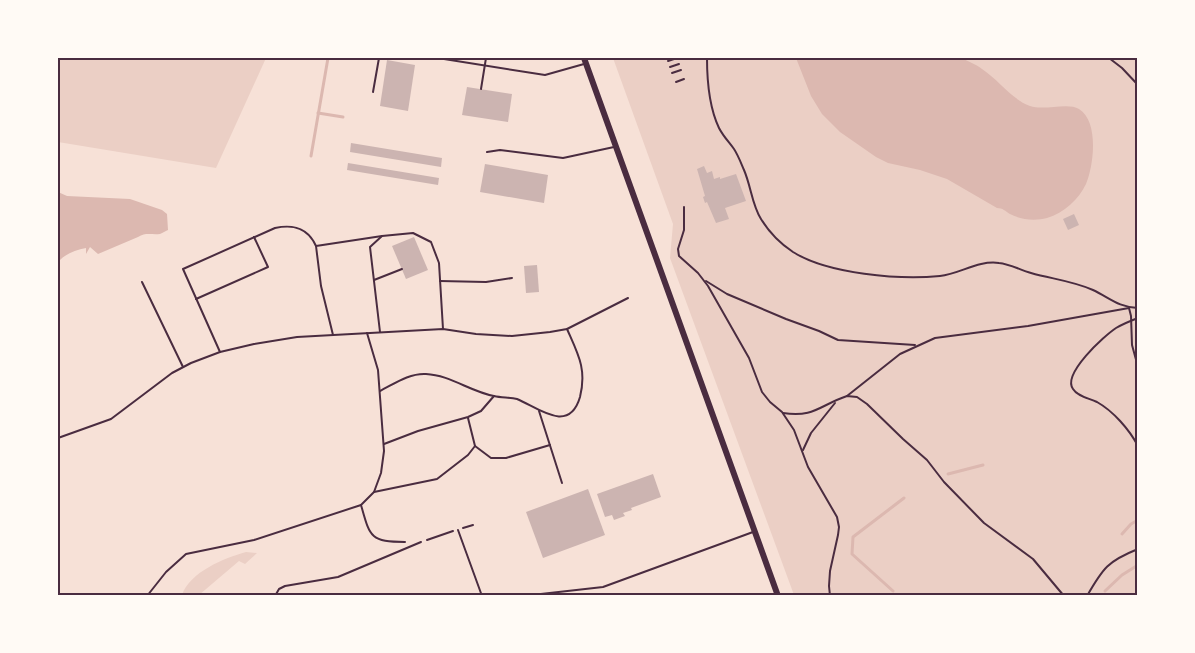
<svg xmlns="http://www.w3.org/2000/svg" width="1195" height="653" font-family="Overpass,sans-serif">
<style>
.green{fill:#ebcfc5}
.water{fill:#dcb8b0}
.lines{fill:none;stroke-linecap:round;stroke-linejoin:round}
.stream{stroke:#dcb8b0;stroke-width:3}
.building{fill:#ccb4b1}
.path{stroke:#4a2c40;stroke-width:2}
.service{stroke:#4a2c40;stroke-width:2}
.secondary{stroke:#4a2c40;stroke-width:6}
.neatline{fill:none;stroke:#4a2c40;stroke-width:2}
</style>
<rect width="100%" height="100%" fill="#f7e1d7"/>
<!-- green -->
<g class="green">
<path d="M58,58H266L216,168L58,142Z"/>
<path d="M613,58H1137V595H794L670,258L673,224Z"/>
<path d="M246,552L257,553L245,564L239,561L199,595H182C190,572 224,558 246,552Z"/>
</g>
<!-- water -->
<g class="water">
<path d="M796,58H962C969,62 976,64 982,69C999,80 1011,99 1030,106C1044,111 1068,102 1079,109C1099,121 1094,165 1086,184C1079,199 1064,213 1047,218C1035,221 1021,220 1010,214C1005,211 1003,208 997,208L947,179L920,170L888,163L876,157L840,132L822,114L811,96Z"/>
<path d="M58,192L67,196L130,199L162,210L167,214L168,230C165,231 163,233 160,234C151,235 146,232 138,237L98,254L90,247L86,254V248C75,250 65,254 58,262Z"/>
</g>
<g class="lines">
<!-- stream -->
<g class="stream">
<path d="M318,113L343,117"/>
<path d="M311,156L328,58"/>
<path d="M948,474L983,465"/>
<path d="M1122,534L1131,524L1138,520"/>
<path d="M893,591L852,554L853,537L904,498"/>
<path d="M1105,591L1122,575L1138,565"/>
</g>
</g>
<!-- building -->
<g class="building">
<path d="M387,60L415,65L408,111L380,106Z"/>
<path d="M467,87L512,94L508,122L462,115Z"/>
<path d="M351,143L442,158L441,167L350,152Z"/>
<path d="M348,163L439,178L438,185L347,170Z"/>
<path d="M485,164L548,175L544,203L480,192Z"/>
<path d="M704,166L707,173L712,171L714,179L720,177V179L736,174L746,201L725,208L729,219L716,223L707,202L705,203L703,197L705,196L697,169Z"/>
<path d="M1074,214L1079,225L1068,230L1063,219Z"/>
<path d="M414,237L428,270L406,279L392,246Z"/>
<path d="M537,265L539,292L526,293L524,266Z"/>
<path d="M653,474L661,497L631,508L632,510L623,513L625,516L614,520L612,515L605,517L597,494Z"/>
<path d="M588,489L605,535L543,558L526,512Z"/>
</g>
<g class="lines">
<!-- path -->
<g class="path">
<path d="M668,61L677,58"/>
<path d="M670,67L679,64"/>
<path d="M672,73L681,70"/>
<path d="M676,82L684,79"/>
<path d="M374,280L402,269"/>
<path d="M440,281L486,282L512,278"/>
<path d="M142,282L183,367"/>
<path d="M196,299L268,267L254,237"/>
<path d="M380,332L370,247L382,236L413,233L431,242L439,263L443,329"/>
<path d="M367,333L378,370L384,451L381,473L374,492L361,505C370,537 370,542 405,542"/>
<path d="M333,335L321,286L316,246L382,236"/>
<path d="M220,352L183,269L275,228C294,224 308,228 316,246"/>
<path d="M380,391C394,384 409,373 426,374C450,375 471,392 494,396C502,398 509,397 517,399C537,407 569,435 580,397C587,369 578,354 567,329"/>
<path d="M539,411L562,483"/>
<path d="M468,418L475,446L491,458H506L550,445"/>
<path d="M58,438L111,419L172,373L191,363L220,352L254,344L297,337L443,329L476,334L512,336L550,332L567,329L628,298"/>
<path d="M384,444L418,431L468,417L481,411L494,396"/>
<path d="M374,492L437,479L468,455L475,446"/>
<path d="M463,528L473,525"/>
<path d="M427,540L453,531"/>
<path d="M147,596L166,572L186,554L254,540L361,505"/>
</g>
<!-- service -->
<g class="service">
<path d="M406,58L416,59H444L545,75L584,64"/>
<path d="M707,58C707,80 709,107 719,128C723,136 729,142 734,149C738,155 741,163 744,170C751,186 752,205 761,219C769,232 781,244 793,252C828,274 899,280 940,276C960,274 978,260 999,263C1010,264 1020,270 1031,273C1052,279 1073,281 1093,290C1110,298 1118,307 1138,308"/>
<path d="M1109,58L1122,68L1138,85"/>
<path d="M481,89L486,58"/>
<path d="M373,92L379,58"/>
<path d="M487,152L500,150L563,158L614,147"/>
<path d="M684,207V230L678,249L679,256L698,273L708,286L749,358L762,392L770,402L782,412L794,430L808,467L837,517L839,527L838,535L830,571L829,586L830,596"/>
<path d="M706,281L727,294L786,319L819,331L838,340L915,345"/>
<path d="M1138,318C1130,321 1123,324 1116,328C1104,336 1062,374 1073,389C1078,397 1089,398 1097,402C1113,411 1129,429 1138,446"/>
<path d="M847,396L900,354L935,338L1028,326L1129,308L1131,316L1132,345L1138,367"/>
<path d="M783,413C814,418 820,405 847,396L857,397L867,404L903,439L927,460L944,482L984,523L1033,559L1064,596"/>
<path d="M803,450L811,433L835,403"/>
<path d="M458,530L482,596"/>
<path d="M275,596L279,589L285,586L338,577L421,542"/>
<path d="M523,596L603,587L753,532"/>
<path d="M1087,596C1103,568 1108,561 1138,549"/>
</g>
<!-- secondary -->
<path class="secondary" d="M584,58L778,596"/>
</g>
<!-- border -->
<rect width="1195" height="653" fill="none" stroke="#fffaf5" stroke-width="118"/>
<rect x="59" y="59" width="1077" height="535" class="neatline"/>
</svg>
